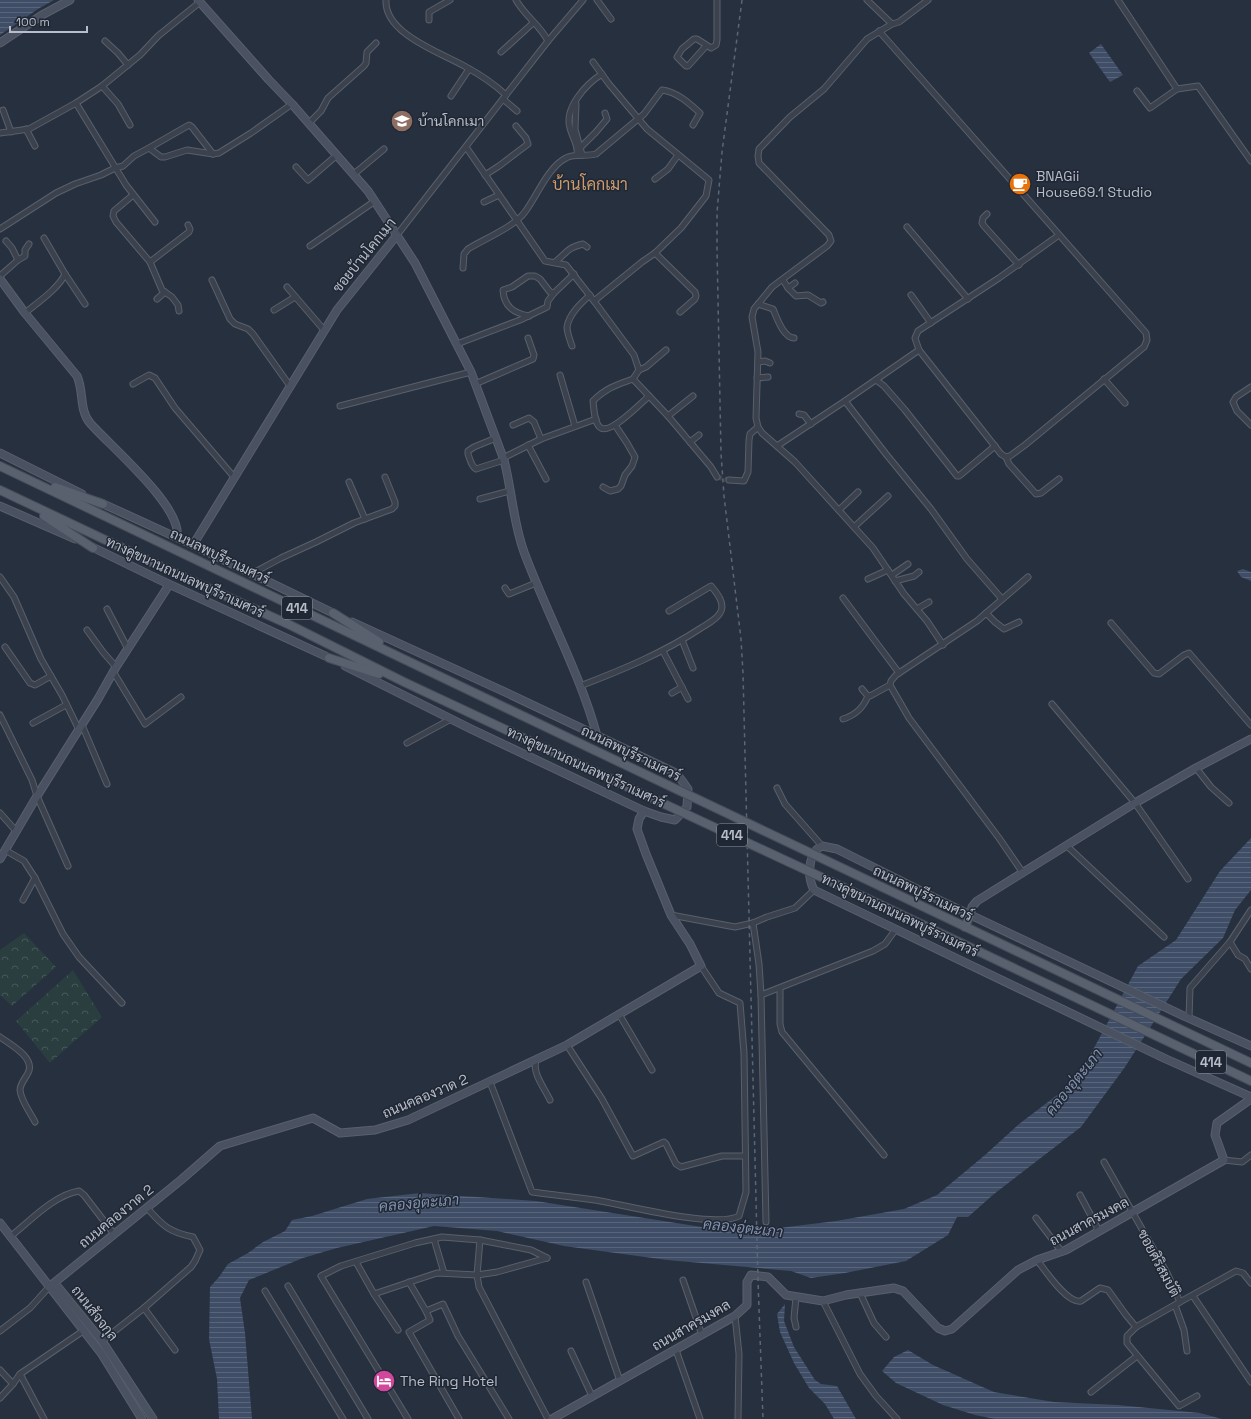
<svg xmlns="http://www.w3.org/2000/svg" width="1251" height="1419" font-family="'Space Grotesk',Sarabun,sans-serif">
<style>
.forest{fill:url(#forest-crowns)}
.water{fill:url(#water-rules)}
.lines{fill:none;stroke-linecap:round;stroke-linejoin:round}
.street-tunnel{stroke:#3d4553;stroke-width:5;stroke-dasharray:5 2.5;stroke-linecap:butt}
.street-casing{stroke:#59606c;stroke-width:7}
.secondary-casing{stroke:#59606c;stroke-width:9}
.primary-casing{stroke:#454b58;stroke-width:10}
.street{stroke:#3b424e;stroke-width:5}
.secondary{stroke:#4a5161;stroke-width:7}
.primary{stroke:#59616e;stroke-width:8}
.rail{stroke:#5e6675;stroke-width:1.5;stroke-dasharray:4 4;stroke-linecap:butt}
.primary-bridge-casing{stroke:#454b58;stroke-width:10;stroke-linecap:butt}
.primary-bridge{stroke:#59616e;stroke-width:8}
.labels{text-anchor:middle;stroke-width:3;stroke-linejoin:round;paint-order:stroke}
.shield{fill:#202734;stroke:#8a919c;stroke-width:1}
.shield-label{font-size:13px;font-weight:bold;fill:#b8bec9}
.poi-label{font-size:14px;fill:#b8bec9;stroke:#202734;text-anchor:start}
.street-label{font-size:14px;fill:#b8bec9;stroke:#202734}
.water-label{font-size:15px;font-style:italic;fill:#8292ae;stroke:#202734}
.quarter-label{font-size:16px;fill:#cd9c6e;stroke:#202734}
</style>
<defs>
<pattern id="forest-crowns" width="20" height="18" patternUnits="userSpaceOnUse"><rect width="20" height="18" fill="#2a3e40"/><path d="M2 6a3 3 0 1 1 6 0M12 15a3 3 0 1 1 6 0" fill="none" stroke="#47585a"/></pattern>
<pattern id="water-rules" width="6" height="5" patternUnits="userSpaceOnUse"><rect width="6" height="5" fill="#3f4d66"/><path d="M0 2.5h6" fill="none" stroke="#59657b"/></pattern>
</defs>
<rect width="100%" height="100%" fill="#27303e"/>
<!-- forest -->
<g class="forest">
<path d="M24,933L56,967L12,1006L0,995V950Z"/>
<path d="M73,970L102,1017L50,1063L16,1021Z"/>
</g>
<!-- water -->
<g class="water">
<path d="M0,0H54L38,9L0,35Z"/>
<path d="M1101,44L1123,75L1110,82L1089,53Z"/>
<path d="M1243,569L1251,572V581L1241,577L1237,571Z"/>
<path d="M1251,838V890L1235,910L1223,938L1181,979L1125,1067L1081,1127L994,1194L968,1217H957L948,1235L906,1261L845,1273L811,1278L791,1271L667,1260L564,1246L497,1231L434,1226L337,1248L303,1258L249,1280L240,1298L245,1333L252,1419H219L217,1379L209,1339L210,1287L219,1277L228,1264L248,1253L263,1242L285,1231L292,1220L312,1216L367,1199L420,1193L536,1201L702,1227L713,1222L779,1228L836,1221L904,1209L937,1195L985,1155L1019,1124L1069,1086L1087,1061L1138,966L1176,940L1220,871Z"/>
<path d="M785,1304L784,1321L794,1347L815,1380L821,1384L837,1386L856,1419H834L825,1404L809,1388L794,1363L780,1332L777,1314Z"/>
<path d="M908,1350L933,1365L994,1392L1054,1402L1118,1405L1200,1413L1222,1419H995L975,1415L943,1405L896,1383L882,1371L894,1357Z"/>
</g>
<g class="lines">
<!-- street-tunnel -->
<path class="street-tunnel" d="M717,477L729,480"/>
<!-- street casing -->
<g class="street-casing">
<g id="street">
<path d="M386,0C384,34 442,53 466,67C481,75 494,84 506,95"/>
<path d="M516,0C525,16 540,25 548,41"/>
<path d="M597,0L611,19"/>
<path d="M867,0L892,24L899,22L928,0"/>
<path d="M1118,0L1177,89L1198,86L1251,161"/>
<path d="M429,20V12L450,0"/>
<path d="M892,24L867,39L824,89L790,117L759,149L758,156L759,163L829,235L831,241L827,246L772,287L754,309L752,317L758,352L756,418L758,427L762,433L795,462L873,548L904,594L927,621L943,645"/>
<path d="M879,31L1146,333L1147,340L1144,347L1025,445L1010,456L1006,457L1001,454L919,350L915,338L918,331L999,278L1059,235"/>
<path d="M105,41L118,53L128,65"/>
<path d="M706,46L688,66H686L677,57L682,49L694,39H697L711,48L716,45L717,40V0"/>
<path d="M501,52L533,23"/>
<path d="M593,62L609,84L647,129L709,180L706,196L681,228L655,253L642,262L594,301"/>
<path d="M102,86L118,104L130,125"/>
<path d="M1137,91L1150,108L1177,89"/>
<path d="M451,96L469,69"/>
<path d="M503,99L517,111"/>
<path d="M76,103L126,185L155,222"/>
<path d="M576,104L575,129L582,155"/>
<path d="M3,110L11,132"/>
<path d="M309,123L321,111L328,98L364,66L366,63L367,52L376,43"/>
<path d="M26,129L35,146"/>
<path d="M0,133L29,129L76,103L102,86L140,55L158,36L200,2"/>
<path d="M466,147L545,261L566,265L594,301L634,355L639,370L633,379L668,416L711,467L717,477"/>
<path d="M581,147L596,132L607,119L605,113"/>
<path d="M149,148L189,125L192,127L213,154"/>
<path d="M577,155C579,146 572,137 570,128C564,108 586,84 602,74"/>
<path d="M296,167L308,180L337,155"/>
<path d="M354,174L384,149"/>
<path d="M485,175L499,166L528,144L526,138L516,126"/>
<path d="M655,179L668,169L678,155"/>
<path d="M133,195L114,211L113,216L116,222L150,262L162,290L172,297L178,305L179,311"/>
<path d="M484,202L499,195"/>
<path d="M987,214L983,218L982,223L984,226L1019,265"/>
<path d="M907,227L968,299"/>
<path d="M0,229L56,193L75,184L101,175L115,168L123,166L134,156L149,148L161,157H165L187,150L213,154L219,153L251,133L292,104"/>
<path d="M397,235L548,41L583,0"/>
<path d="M44,238L65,274L85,304"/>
<path d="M310,246L375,201"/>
<path d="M655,253L695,292L696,296L695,299L680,312"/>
<path d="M18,260L25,256V250L29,244"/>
<path d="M150,262L189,232L190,229L188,225"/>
<path d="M555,262C567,253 566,248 583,244L587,247"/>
<path d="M463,268L464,254L468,249C484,239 514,227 525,212C537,196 548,167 566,158C575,153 586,157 596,154L644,114L662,90C677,92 689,103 700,113L693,125"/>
<path d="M0,276L18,260L12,248L6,241"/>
<path d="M212,280L230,319L235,324L248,329L253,334L290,386"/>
<path d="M783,280L788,288L795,283"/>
<path d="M287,287L324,330"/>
<path d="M788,288L796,296L808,295L821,303L823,302"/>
<path d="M911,295L931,323"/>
<path d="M157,299L165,292"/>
<path d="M758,304L773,309C777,318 783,337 794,338"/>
<path d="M274,310L295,297"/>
<path d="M25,313C37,303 59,288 65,274"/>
<path d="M529,316C514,313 504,307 503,290L512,287L528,276H535L540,279L550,292L554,293"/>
<path d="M457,344L520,320L547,307L548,301L554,293L574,274"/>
<path d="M572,346C570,340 567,333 567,327C569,314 581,303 590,295"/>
<path d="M758,362L765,361L770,363"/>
<path d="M639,370L646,367L666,350"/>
<path d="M560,375L575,426"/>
<path d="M757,378L768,377"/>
<path d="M633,379C616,385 606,388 593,401C594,408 594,424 601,428C611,434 641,403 649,396"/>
<path d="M1104,379L1125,403"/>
<path d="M876,380L884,386L905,410L957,476H959L995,446"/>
<path d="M133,384L149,375L155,378L175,408L234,477"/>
<path d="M475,384L533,359L534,355L528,338"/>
<path d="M1251,387L1236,397L1233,402L1237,411L1251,425"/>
<path d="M845,401L886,454L931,509L967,559L1002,599"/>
<path d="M340,406L471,372"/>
<path d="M799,414L804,415L811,424"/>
<path d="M668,416L693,396"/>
<path d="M513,425L529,418L534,422L541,439"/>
<path d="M496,438L474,447L468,451V454C470,459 471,466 476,469L504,460"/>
<path d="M690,442L699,435"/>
<path d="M528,445L546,479"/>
<path d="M777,446L845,401L919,350"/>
<path d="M1006,457L1009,464L1036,494L1041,493L1059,479"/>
<path d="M503,458L541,439L596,419"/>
<path d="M729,480L744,481L748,472L749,440L750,434L758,427"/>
<path d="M349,482L365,519"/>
<path d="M603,487L610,491L618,489L621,486L625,475L632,466L635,457L627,443L615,425"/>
<path d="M480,499L510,491"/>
<path d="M839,510L858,492"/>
<path d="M854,527L888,496"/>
<path d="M253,573L281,558L316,542L354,523L392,509L395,506V502L385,477"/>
<path d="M892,575L908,564"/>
<path d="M0,577L14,597L41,659L62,695L79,730"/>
<path d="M868,579L888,570"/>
<path d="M895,581L914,576L919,572"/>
<path d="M505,588L509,594L536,583"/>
<path d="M843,598L899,673"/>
<path d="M107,609L128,649"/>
<path d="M917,609L929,602"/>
<path d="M986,613L995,622L1004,629L1019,622"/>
<path d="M1111,623L1154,673L1159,674L1184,655L1189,653L1251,725"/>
<path d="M87,630L103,652L116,667"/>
<path d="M682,640L693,668"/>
<path d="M5,647L30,683L35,685L51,676"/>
<path d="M663,651L688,699"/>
<path d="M114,673L145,724L181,697"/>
<path d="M580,686C622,670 663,653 701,628C707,624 716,620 720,613C726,604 717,593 711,586L669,611"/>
<path d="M862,689L867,695L870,696L890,685"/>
<path d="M672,693L682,687"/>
<path d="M1052,704L1135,803L1188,879"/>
<path d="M0,715L32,780L37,796L68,866"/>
<path d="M843,719C856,715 863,708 868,696"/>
<path d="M33,723L66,705"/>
<path d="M82,725L107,784"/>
<path d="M407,743L451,719"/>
<path d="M1196,768L1211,787L1229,803"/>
<path d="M777,788L785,804L822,846"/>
<path d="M0,813L16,831"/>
<path d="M1067,846L1164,937"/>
<path d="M5,850L24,861L35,878L63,934L79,957L122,1003"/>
<path d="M1023,873L999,838L909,718L890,685L891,681L896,675L977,621L1028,577"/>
<path d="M23,900L35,878"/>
<path d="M671,915L735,927L753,923L767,917L795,908L814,890"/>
<path d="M753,923L759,964L761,995L873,951L885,944L896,929"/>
<path d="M1230,942L1238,955L1245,959L1251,969"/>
<path d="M780,988V1024L782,1032L884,1155"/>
<path d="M761,995L766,1222"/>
<path d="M619,1014L652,1070"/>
<path d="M1189,1018L1190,988L1230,942L1251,910"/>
<path d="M0,1037C10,1044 36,1058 28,1073C25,1079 20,1084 20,1090C21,1101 30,1112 35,1122"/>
<path d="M567,1045L602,1099L633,1156L664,1142L666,1144L676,1164L681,1167L722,1156H745"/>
<path d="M536,1061C532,1073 545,1089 550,1100"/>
<path d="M490,1082L532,1192C553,1195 574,1197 595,1200C625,1205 715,1229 739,1216L746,1192L744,1053L740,1003L719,993L701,966"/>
<path d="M1224,1160L1242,1162L1251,1155"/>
<path d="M1104,1162L1167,1273L1180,1302L1236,1271L1243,1273L1251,1283"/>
<path d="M1080,1195L1097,1227V1230L1095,1233"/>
<path d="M1036,1218L1062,1252"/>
<path d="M11,1236C30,1221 54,1195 79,1191L84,1195L114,1234"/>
<path d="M434,1239L444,1273"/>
<path d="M480,1240L477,1275L479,1287L548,1419"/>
<path d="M1037,1260C1045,1270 1067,1304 1081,1301L1100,1288L1108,1290L1126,1315L1136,1327"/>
<path d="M356,1262L374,1294L398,1330"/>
<path d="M683,1280L702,1335"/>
<path d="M409,1282L426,1311L430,1320L409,1332L459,1419"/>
<path d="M586,1282L620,1381"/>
<path d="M288,1286L368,1419"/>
<path d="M265,1291L343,1419"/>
<path d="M860,1293L874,1323L886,1337"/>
<path d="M374,1294L437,1273L477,1275L497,1272L547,1258"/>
<path d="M1193,1296L1251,1382"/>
<path d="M823,1301L860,1374L876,1396L897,1419"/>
<path d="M1180,1302L1136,1327L1127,1336V1343L1179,1406L1197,1396"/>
<path d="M1175,1305L1184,1330L1187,1351"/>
<path d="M144,1308L175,1350"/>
<path d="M426,1311L443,1304L458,1336L509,1419"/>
<path d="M735,1316L739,1354L738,1419"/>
<path d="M796,1327L794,1318L796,1297"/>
<path d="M0,1331L30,1308L49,1287"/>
<path d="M102,1341L144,1308L191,1267L195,1261L200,1250L193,1237C169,1232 163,1226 147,1208"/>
<path d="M676,1350L700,1419"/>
<path d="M571,1351L592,1396"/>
<path d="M0,1370L13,1384"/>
<path d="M20,1374L44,1419"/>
<path d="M1091,1392L1137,1356"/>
<path d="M0,1398L13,1384L20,1374L83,1331"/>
<path d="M408,1419L321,1276L341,1266L415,1243L442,1237L480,1240L531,1250L547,1258"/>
</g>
</g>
<!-- secondary casing -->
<g class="secondary-casing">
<g id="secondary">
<path d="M198,0L269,80L292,104L368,191L415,263L471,372L504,460C512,491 513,522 524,552C547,614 580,673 597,736"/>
<path d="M0,43L42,15L70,0"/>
<path d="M0,279L25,313L77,376C84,391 79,410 90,423C109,445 183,507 177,537"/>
<path d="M0,453L82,494"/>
<path d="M99,502L193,545L337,615"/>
<path d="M0,506L75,539"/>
<path d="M88,545L160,580L334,660"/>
<path d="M193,545L337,310L397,235"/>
<path d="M345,666L471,729L644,811L661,817L675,820L687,807L688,789L683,782L676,773L505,692L352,622"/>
<path d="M0,859L37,796L98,699L116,667L169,585"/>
<path d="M970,915L972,907L977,901L1135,803L1196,768L1251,739"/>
<path d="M1251,1046L1186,1017L939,900L837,849L822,846C820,847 816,849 815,852C808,862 808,879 814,890L1166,1059L1251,1097"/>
<path d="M0,1223L101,1353L142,1419"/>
<path d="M49,1287L181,1180L220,1146L313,1118L340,1133L375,1130L408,1120L567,1045L701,966L690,944L671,915L646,854L637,829L639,819L644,811"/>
<path d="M49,1287H58L102,1341L153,1419"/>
<path d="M552,1419L735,1316L747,1305V1282L751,1275L768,1277L786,1295L823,1301L846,1295L894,1288L903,1291L938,1328L945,1331L952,1329L1018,1270L1037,1260L1066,1250L1224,1160L1215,1135L1217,1123L1251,1099"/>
</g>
</g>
<!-- primary casing -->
<g class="primary-casing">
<g id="primary">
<path d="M0,466L594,750"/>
<path d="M55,487L103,504"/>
<path d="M0,490L175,573L290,625L404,682L585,767"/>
<path d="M44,516L93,548"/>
<path d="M333,613L379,642"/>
<path d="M329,658L379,674"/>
<path d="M882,887L1251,1063"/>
<path d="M879,904L1251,1081"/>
<path d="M965,927L970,915"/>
</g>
</g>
<!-- street -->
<use href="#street" class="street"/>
<!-- secondary -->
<use href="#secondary" class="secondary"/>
<!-- primary -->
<use href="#primary" class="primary"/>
<!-- rail -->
<path class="rail" d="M742,0L722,152L717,213V249L721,453L724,496L741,639L743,673L758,1281L763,1419"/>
<!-- primary-bridge casing -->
<g class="primary-bridge-casing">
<g id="primary-bridge">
<path d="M594,750L882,887"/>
<path d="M585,767L879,904"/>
</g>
</g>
<!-- primary-bridge -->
<use href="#primary-bridge" class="primary-bridge"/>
</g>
<!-- icons -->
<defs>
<g id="school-disc" transform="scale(1.15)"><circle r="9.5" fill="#8d6e63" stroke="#202734"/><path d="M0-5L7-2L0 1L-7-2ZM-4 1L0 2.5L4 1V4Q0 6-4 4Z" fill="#fff"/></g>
<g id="cafe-disc" transform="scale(1.15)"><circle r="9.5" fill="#e8710a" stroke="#202734"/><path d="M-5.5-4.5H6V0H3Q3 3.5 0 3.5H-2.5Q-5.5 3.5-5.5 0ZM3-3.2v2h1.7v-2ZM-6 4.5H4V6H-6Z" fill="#fff"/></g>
<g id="hotel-disc" transform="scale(1.15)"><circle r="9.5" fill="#d1479c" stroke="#202734"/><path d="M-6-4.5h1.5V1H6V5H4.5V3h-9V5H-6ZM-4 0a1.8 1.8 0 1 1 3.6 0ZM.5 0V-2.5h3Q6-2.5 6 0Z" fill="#fff"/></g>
</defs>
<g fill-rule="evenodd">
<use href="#school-disc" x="402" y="121"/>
<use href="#cafe-disc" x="1020" y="184"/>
<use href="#hotel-disc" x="384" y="1381"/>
</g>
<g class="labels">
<!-- shield labels -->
<g class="shield">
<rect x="282" y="597" width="30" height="22" rx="3"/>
<rect x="717" y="824" width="30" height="22" rx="3"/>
<rect x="1196" y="1051" width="30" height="22" rx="3"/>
</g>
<g class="shield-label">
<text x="297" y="613">414</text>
<text x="732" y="840">414</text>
<text x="1211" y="1067">414</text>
</g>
<!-- poi labels -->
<g class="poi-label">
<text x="418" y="126">บ้านโคกเมา</text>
<text x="1036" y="181">BNAGii<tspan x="1036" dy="16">House69.1 Studio</tspan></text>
<text x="400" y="1386">The Ring Hotel</text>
</g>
<!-- street labels -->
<g class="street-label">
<text transform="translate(364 255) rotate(-51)" y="5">ซอยบ้านโคกเมา</text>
<text transform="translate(220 556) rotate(26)" y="5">ถนนลพบุรีราเมศวร์</text>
<text transform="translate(185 577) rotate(25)" y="5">ทางคู่ขนานถนนลพบุรีราเมศวร์</text>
<text transform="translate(631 753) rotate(26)" y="5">ถนนลพบุรีราเมศวร์</text>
<text transform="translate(586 767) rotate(25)" y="5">ทางคู่ขนานถนนลพบุรีราเมศวร์</text>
<text transform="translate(923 893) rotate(26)" y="5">ถนนลพบุรีราเมศวร์</text>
<text transform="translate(900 915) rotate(26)" y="5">ทางคู่ขนานถนนลพบุรีราเมศวร์</text>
<text transform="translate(425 1096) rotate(-23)" y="5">ถนนคลองวาด 2</text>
<text transform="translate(116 1216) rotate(-39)" y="5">ถนนคลองวาด 2</text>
<text transform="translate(1089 1221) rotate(-28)" y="5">ถนนสาครมงคล</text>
<text transform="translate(1159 1263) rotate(62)" y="5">ซอยศิริสมบัติ</text>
<text transform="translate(95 1313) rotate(52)" y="5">ถนนสัจจกุล</text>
<text transform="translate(691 1325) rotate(-30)" y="5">ถนนสาครมงคล</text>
</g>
<!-- water labels -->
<g class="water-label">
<text transform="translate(1074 1082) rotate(-51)" y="5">คลองอุ่ตะเภา</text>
<text transform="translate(419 1203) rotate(-5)" y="5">คลองอุ่ตะเภา</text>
<text transform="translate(743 1228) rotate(6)" y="5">คลองอุ่ตะเภา</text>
</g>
<!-- quarter labels -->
<g class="quarter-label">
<text x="590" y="190">บ้านโคกเมา</text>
</g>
</g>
<!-- scale -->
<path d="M10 26v6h77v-6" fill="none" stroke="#b8bec9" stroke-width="2"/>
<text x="16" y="26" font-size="12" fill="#b8bec9" stroke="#202734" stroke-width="3" paint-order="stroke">100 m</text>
</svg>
